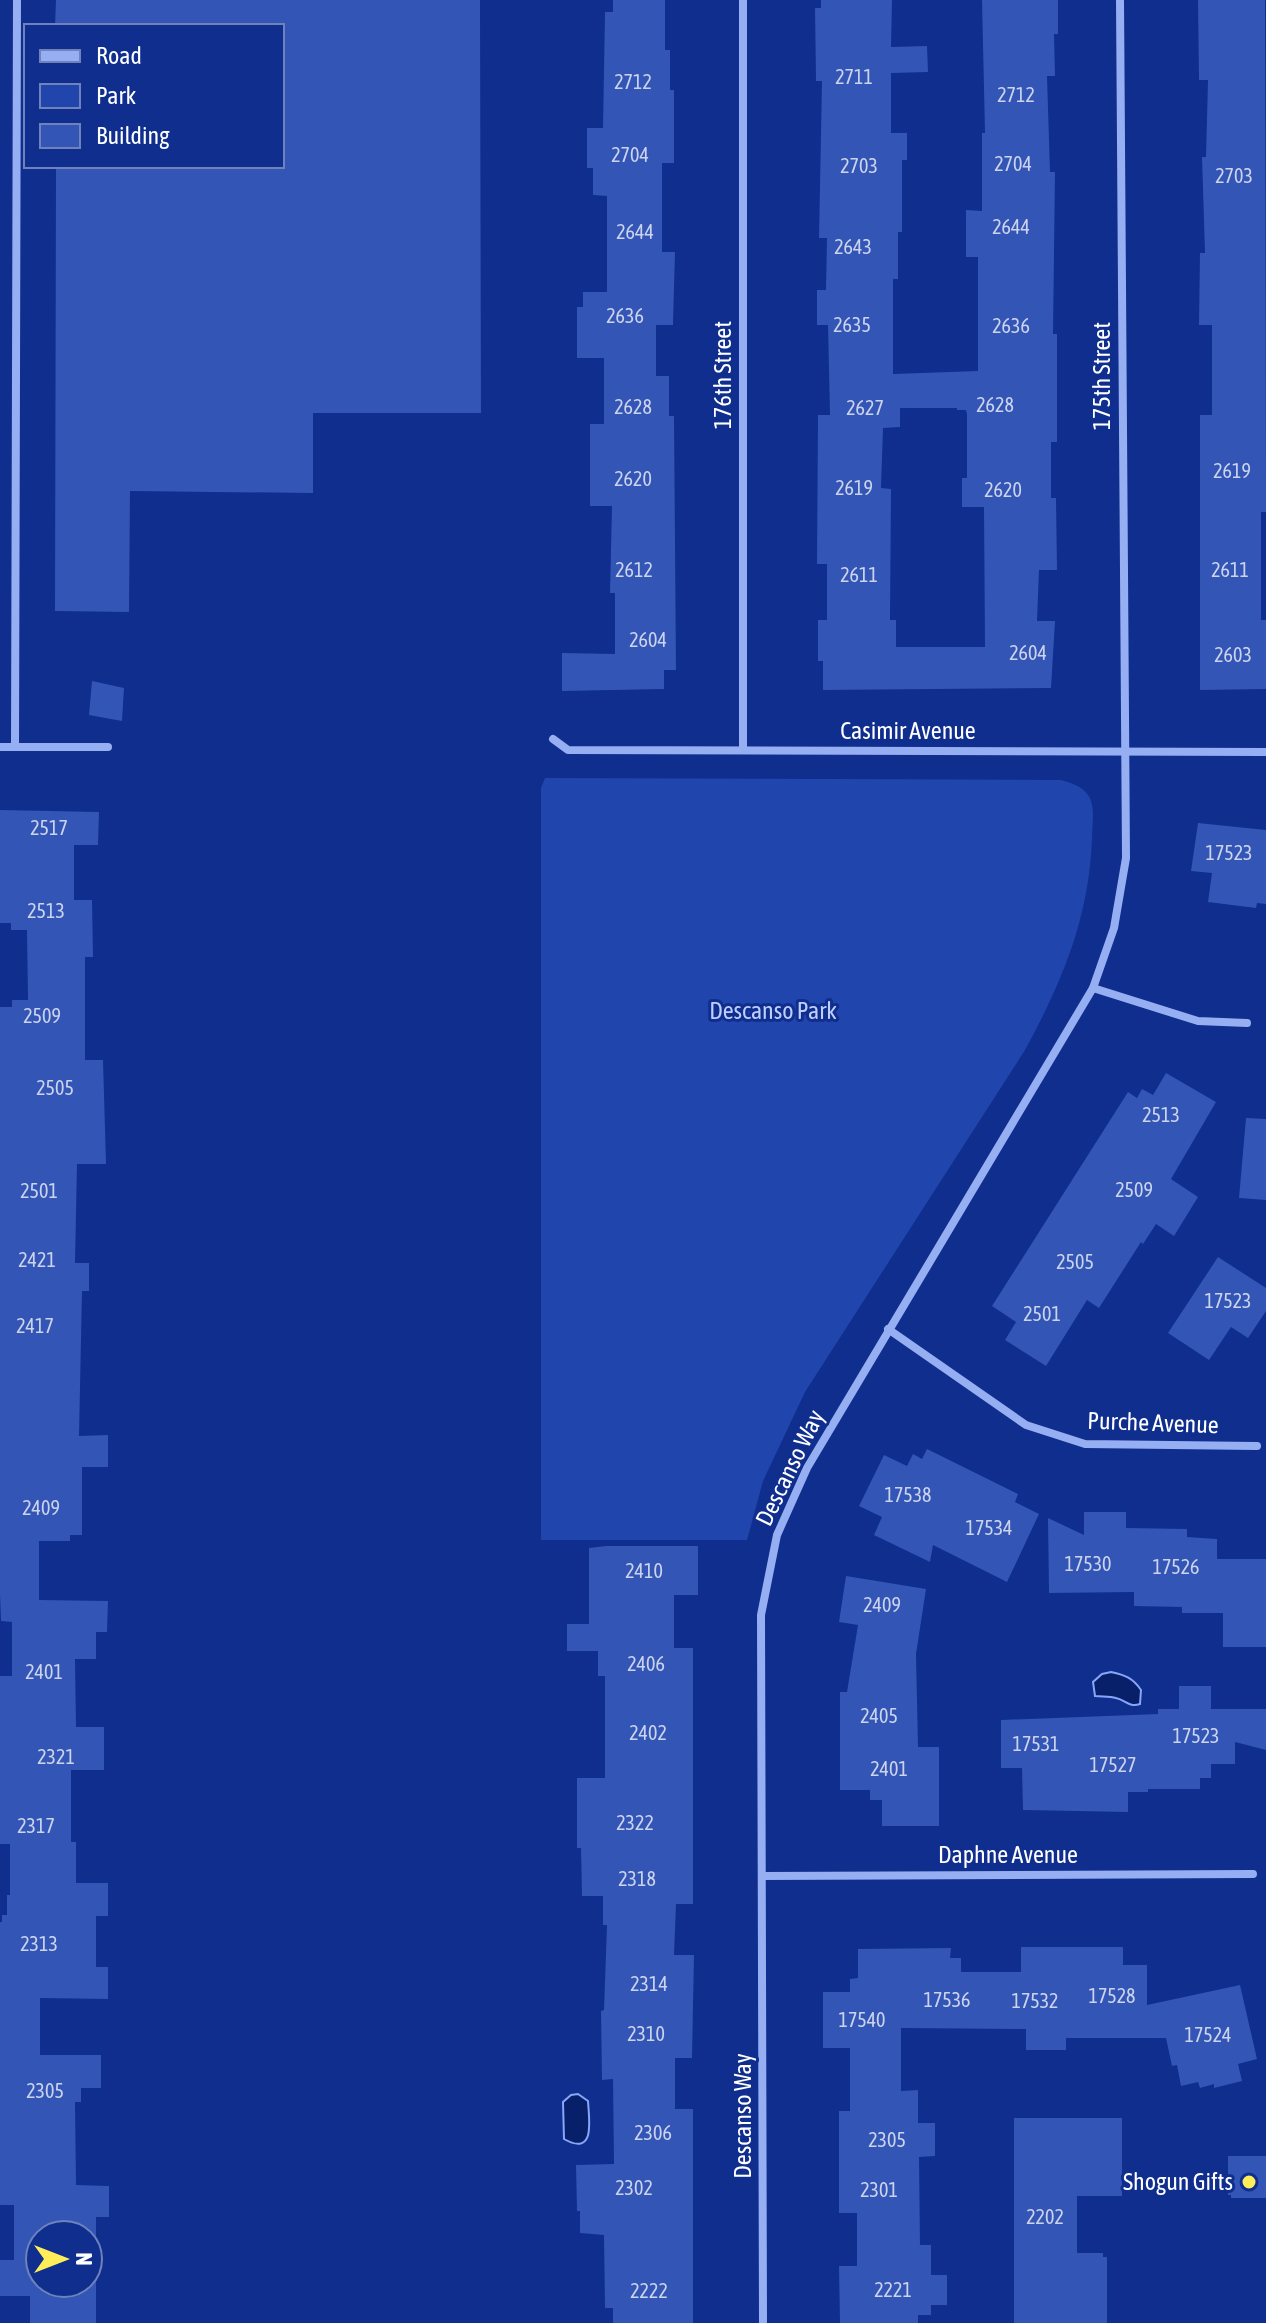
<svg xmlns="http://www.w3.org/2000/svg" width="1266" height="2323" font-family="'Asap Condensed',sans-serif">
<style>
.green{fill:#2046ae}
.water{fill:#082069;stroke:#87a6f7;stroke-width:2}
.building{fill:#3355b6;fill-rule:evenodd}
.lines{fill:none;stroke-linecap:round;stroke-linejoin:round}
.street{stroke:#96aff3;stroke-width:8}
.poi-dot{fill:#ffee59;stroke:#0f2e8e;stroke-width:3}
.labels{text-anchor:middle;stroke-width:6;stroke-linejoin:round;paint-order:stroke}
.number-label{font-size:20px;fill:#ccd4ed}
.street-label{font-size:24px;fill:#fff;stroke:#0f2e8e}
.park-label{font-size:24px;fill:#becffe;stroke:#0f2e8e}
.poi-label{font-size:24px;fill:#fff;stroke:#0f2e8e;text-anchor:end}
</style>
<rect width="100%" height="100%" fill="#0f2e8e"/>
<!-- green -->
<path class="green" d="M545,778L1061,780C1071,783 1082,786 1088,795C1096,806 1092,825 1092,838C1089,918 1063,980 1025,1050L805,1392L763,1481L747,1540H541V788Z"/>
<!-- water -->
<g class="water">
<path d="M1111,1672C1125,1675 1133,1678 1141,1690L1140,1704C1129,1708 1126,1700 1116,1698C1109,1696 1102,1697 1095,1696L1093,1682L1102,1674Z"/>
<path d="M578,2094L588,2101C589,2120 596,2157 564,2139L563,2102L571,2095Z"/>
</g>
<!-- building -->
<g class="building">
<path d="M56,0H480L481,413H313V493L130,491L129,612L55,611L56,166H282V26H55Z"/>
<path d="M613,0H665V50H670V90H674V163H662V252H675L673,325H656V376H669V416H674L676,670H664V689L562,691V653L615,654V593H610L612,506H590V424H604V358H577V307H583V292H607V196L593,195V168H587V128H603L605,12H613Z"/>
<path d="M821,0H892L891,47L927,46L928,72L891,73V133H907V160H902V232H898V279H893V374L978,371V257H966V210L982,211V133H985L982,0H1058V34H1054L1055,76H1047L1050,172H1055L1053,334H1057V442H1051V498H1056L1057,570H1039L1037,621H1055L1051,688L823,690V661H818V620H827V564H817L818,415H830L828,325H817V290H826L827,238H819L822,81H816L815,8H821ZM900,408H957V410H966L967,414V478H962V507H984L985,647H896V620H890L891,489L881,488L883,428L900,427Z"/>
<path d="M1198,0H1265L1266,512H1261V620H1266V689L1200,690V415H1212V325H1199L1200,253H1205L1202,157H1206L1208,80H1199Z"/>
<path d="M92,681L124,688L122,721L89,715Z"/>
<path d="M0,810L99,812L98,845H74V900H92L93,957H85V1060H103L106,1164H77L75,1263H89V1291H82L79,1436L108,1435V1467H82V1535H70V1541H39V1600L108,1601L107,1632H96V1659H75L76,1727H104V1770H71V1842H76V1883H108V1916H96V1967H108V1999L40,1998V2055H101V2088H81V2102H75L76,2185L109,2186V2217H96V2323H30V2296H0V2260H14V2205H0V1922H2V1915H7V1895H10V1844H0V1676H12V1622L1,1621L0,1594V1007H12V1000H28L27,930H11V923H0ZM40,2235H88V2283H40Z"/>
<path d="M1198,823L1266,830V904L1257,903L1256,908L1208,902L1212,873L1191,871Z"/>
<path d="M1166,1073L1216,1102L1171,1179L1198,1197L1174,1236L1156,1224L1143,1244L1141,1242L1099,1308L1087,1300L1046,1366L1005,1340L1016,1322L992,1306L1128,1092L1137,1098L1142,1089L1153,1095Z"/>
<path d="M1246,1118L1266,1119V1200L1239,1198Z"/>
<path d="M1218,1257L1266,1288V1311L1248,1338L1231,1327L1209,1360L1168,1333Z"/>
<path d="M927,1449L1018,1494L1015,1502L1039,1514L1007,1582L933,1545L930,1562L874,1535L882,1517L859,1506L884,1455L907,1466L913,1454L922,1459Z"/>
<path d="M1084,1512H1126V1528L1187,1529V1537L1217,1539V1559H1266V1647H1223V1613H1182V1607L1134,1606V1592L1049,1593L1048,1518L1084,1535Z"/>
<path d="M606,1546H698V1595H674V1648H693V1904H676L674,1955H694L692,2058H675V2109H693V2323H613V2308H605L604,2235L580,2233V2211H577L576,2165L614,2164L613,2079L602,2080L601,2011L604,2010L607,1925H603V1896H582L581,1848H577V1778H605V1676H598V1651H567V1624H589V1548Z"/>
<path d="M846,1576L926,1589L916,1654L918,1747H939V1826H882V1800H870V1790H840V1692H847L858,1625L839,1622Z"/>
<path d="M1179,1686H1211V1709H1266V1750L1235,1742V1764H1211V1778H1200V1789H1148V1792H1128V1812L1023,1810L1022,1768H1001V1720L1158,1714V1709H1179Z"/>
<path d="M1021,1947H1123V1965H1147V2005L1240,1985L1257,2059L1238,2064L1242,2081L1214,2088V2084L1200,2088L1198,2082L1181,2086L1177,2065L1172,2066L1166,2038H1066V2050H1026V2029L901,2028V2091L918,2090V2123H935V2156L919,2157L920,2245H931V2275H947V2305H931V2315H918V2323H840L839,2266H857V2213H839V2111H850V2048H823V1992H850V1979L858,1978V1949L951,1948L950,1958H961V1972H1021Z"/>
<path d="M1014,2118H1122V2196H1077V2253H1103V2257H1107V2323H1014Z"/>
<path d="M1228,2156H1266V2198H1231V2195H1228Z"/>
</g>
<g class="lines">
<!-- street -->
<g class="street">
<path d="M743,0V750"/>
<path d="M553,739L568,750L1266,752"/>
<path d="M0,747H108"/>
<path d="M15,747L17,0"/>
<path d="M1093,988L1198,1021L1247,1023"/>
<path d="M888,1329L1026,1425L1085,1444L1257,1446"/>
<path d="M762,1876L1253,1874"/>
<path d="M763,2323L761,1615L777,1535L807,1468L1093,988L1114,928L1126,858L1120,0"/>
</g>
</g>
<!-- markers -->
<circle class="poi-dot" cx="1249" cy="2182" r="8"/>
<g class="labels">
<!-- number labels -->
<g class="number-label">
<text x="854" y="84">2711</text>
<text x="633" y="89">2712</text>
<text x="1016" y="102">2712</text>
<text x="630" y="162">2704</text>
<text x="1013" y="171">2704</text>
<text x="859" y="173">2703</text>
<text x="1234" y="183">2703</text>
<text x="1011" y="234">2644</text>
<text x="635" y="239">2644</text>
<text x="853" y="254">2643</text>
<text x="625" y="323">2636</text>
<text x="852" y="332">2635</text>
<text x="1011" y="333">2636</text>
<text x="995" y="412">2628</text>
<text x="633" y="414">2628</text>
<text x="865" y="415">2627</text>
<text x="1232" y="478">2619</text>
<text x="633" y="486">2620</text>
<text x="854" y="495">2619</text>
<text x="1003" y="497">2620</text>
<text x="634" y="577">2612</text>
<text x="1230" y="577">2611</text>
<text x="859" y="582">2611</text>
<text x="648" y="647">2604</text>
<text x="1028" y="660">2604</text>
<text x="1233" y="662">2603</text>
<text x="49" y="835">2517</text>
<text x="1229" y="860">17523</text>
<text x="46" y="918">2513</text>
<text x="42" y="1023">2509</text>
<text x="55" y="1095">2505</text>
<text x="1161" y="1122">2513</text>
<text x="1134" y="1197">2509</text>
<text x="39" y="1198">2501</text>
<text x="37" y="1267">2421</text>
<text x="1075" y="1269">2505</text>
<text x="1228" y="1308">17523</text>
<text x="1042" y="1321">2501</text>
<text x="35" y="1333">2417</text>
<text x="908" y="1502">17538</text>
<text x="41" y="1515">2409</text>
<text x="989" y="1535">17534</text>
<text x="1088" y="1571">17530</text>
<text x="1176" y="1574">17526</text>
<text x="644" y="1578">2410</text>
<text x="882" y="1612">2409</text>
<text x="646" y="1671">2406</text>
<text x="44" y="1679">2401</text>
<text x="879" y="1723">2405</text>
<text x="648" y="1740">2402</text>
<text x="1196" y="1743">17523</text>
<text x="1036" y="1751">17531</text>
<text x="56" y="1764">2321</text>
<text x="1113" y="1772">17527</text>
<text x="889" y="1776">2401</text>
<text x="635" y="1830">2322</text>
<text x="36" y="1833">2317</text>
<text x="637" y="1886">2318</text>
<text x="39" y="1951">2313</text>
<text x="649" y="1991">2314</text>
<text x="1112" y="2003">17528</text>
<text x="947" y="2007">17536</text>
<text x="1035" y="2008">17532</text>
<text x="862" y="2027">17540</text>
<text x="646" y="2041">2310</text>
<text x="1208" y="2042">17524</text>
<text x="45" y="2098">2305</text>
<text x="653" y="2140">2306</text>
<text x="887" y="2147">2305</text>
<text x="634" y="2195">2302</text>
<text x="879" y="2197">2301</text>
<text x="1045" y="2224">2202</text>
<text x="893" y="2297">2221</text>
<text x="649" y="2298">2222</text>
</g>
<!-- street labels -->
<g class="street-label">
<text transform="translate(723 375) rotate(-90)" y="8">176th Street</text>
<text transform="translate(1102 376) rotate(-90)" y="8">175th Street</text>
<text x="908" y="739">Casimir Avenue</text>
<text transform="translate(1153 1423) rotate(2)" y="8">Purche Avenue</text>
<text transform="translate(790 1468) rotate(-64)" y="8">Descanso Way</text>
<text x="1008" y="1863">Daphne Avenue</text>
<text transform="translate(743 2116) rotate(-90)" y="8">Descanso Way</text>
</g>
<!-- park labels -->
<g class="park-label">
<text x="773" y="1019">Descanso Park</text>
</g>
<!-- poi labels -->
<g class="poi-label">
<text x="1233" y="2190">Shogun Gifts</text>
</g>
</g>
<!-- legend -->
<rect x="24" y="24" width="260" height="144" fill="#0f2e8e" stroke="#6f82bb" stroke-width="2"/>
<rect x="40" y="50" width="40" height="12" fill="#96aff3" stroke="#6f82bb" stroke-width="2"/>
<text x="96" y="64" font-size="24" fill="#ffffff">Road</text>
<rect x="40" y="84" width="40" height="24" fill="#2046ae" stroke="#6f82bb" stroke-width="2"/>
<text x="96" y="104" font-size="24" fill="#ffffff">Park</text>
<rect x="40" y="124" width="40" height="24" fill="#3355b6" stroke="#6f82bb" stroke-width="2"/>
<text x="96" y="144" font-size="24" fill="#ffffff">Building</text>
<!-- north arrow -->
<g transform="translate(64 2259) rotate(90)"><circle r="38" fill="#0f2e8e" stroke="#6f82bb" stroke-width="2"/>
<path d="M0-6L14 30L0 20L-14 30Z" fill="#ffee59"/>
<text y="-12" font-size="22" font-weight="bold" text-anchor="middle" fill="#ffffff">N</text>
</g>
</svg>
